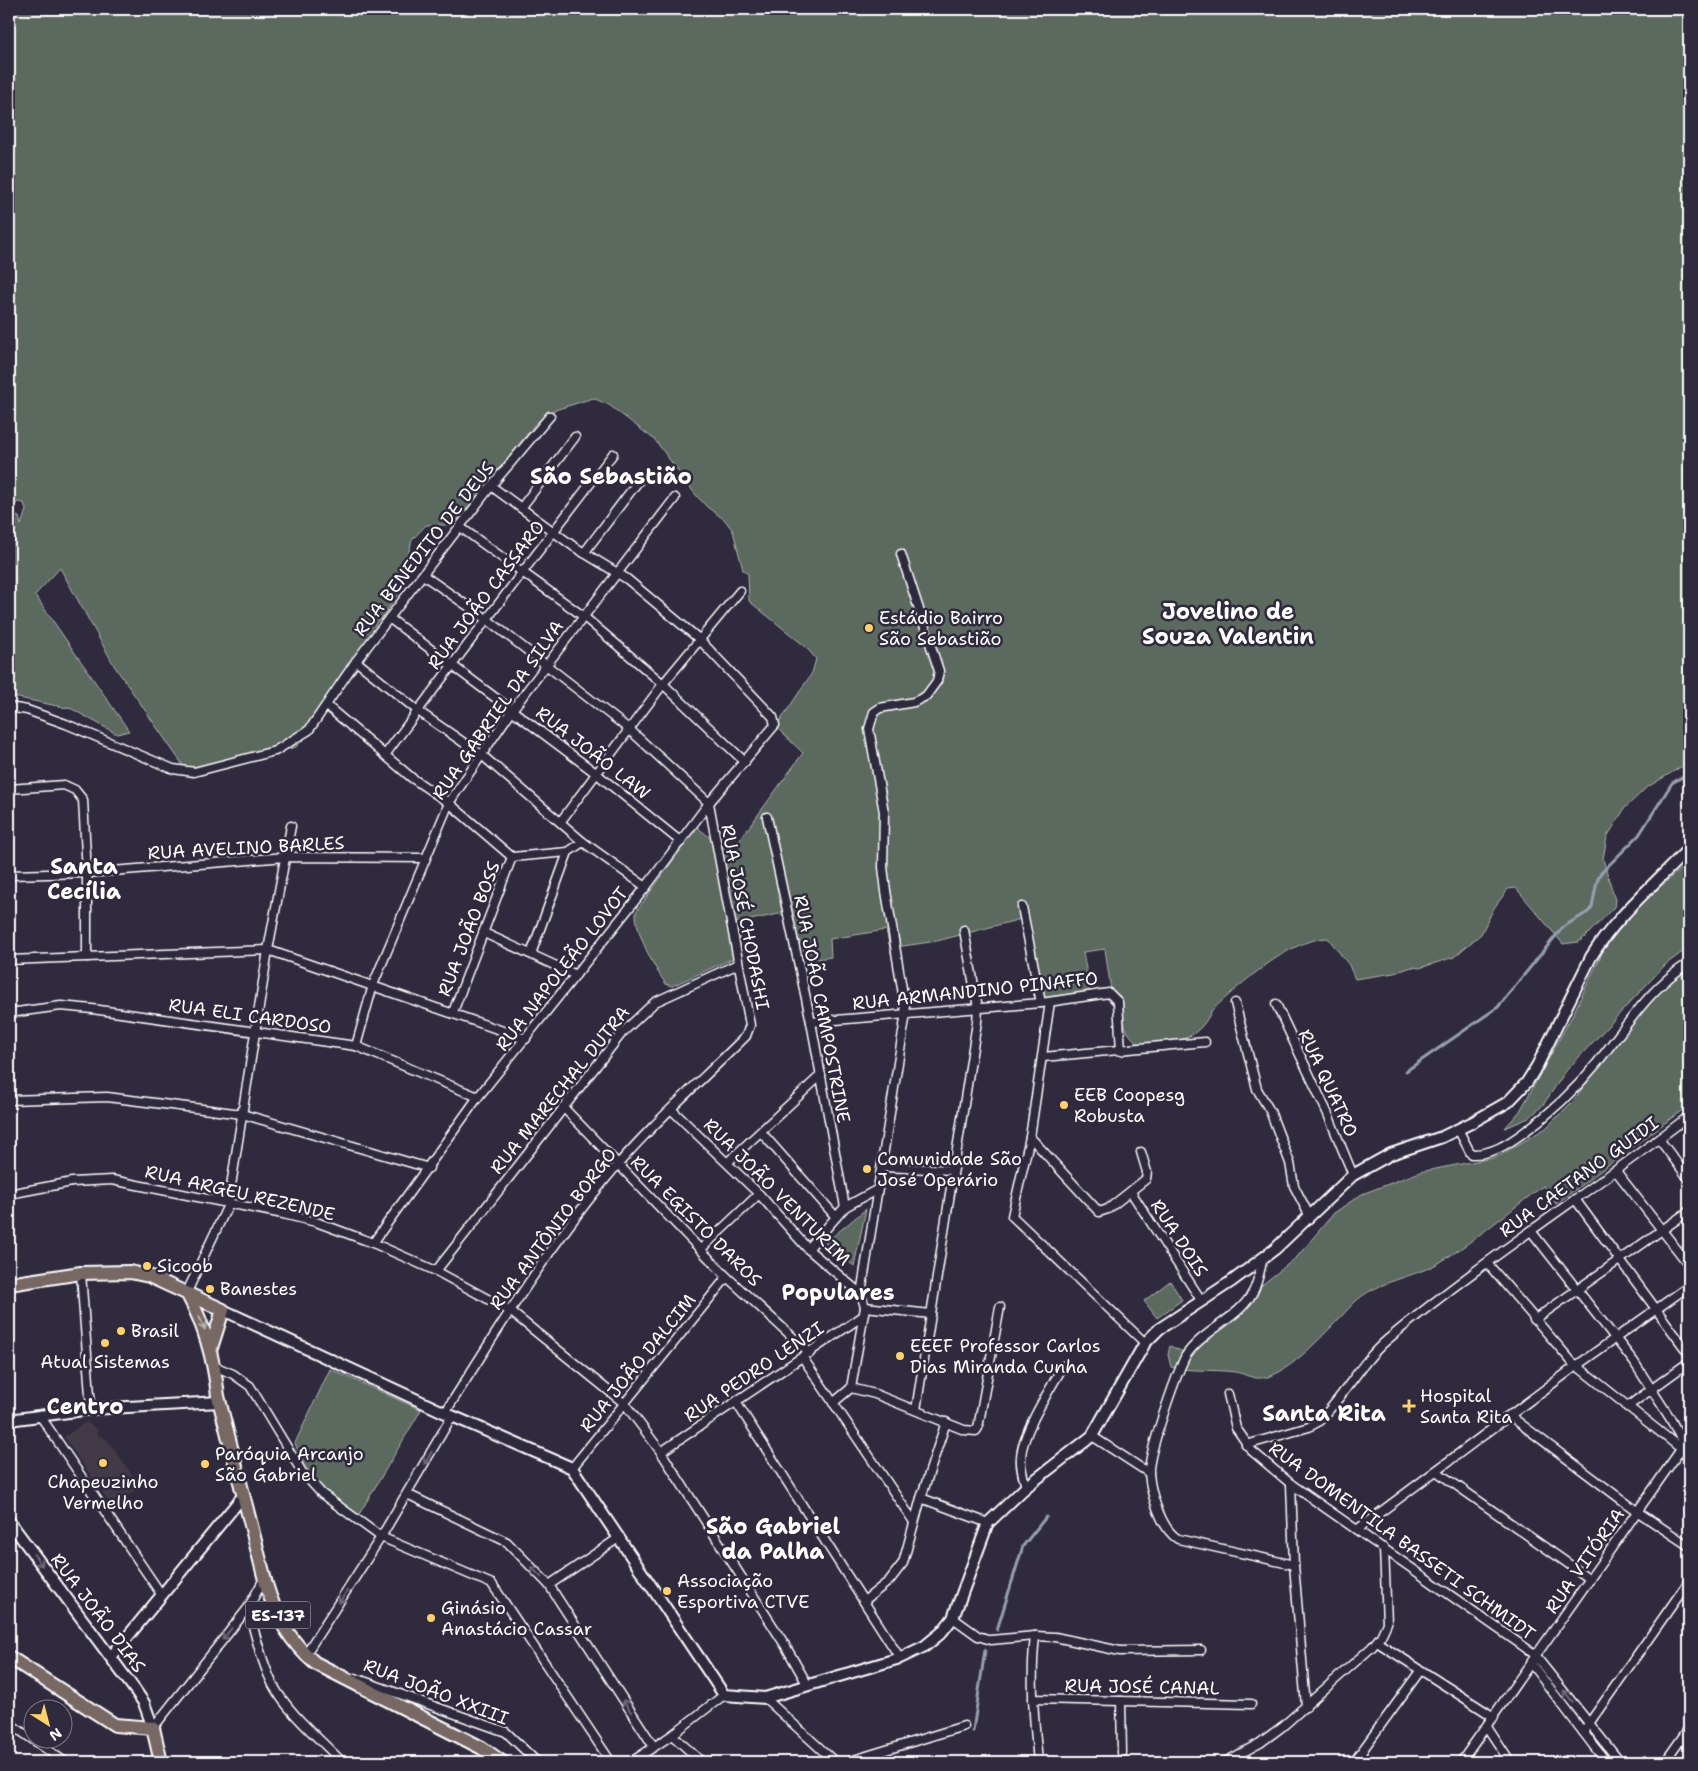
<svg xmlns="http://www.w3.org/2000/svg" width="1698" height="1771" font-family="'Shantell Sans',sans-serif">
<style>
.built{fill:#433a47}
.green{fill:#5c695e;stroke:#aeb4ae}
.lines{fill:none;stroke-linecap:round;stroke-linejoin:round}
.stream{stroke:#95a0af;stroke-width:3}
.minor-casing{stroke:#fff;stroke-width:11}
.tertiary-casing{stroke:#fff;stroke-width:14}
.primary-casing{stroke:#fff;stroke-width:16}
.minor{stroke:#2f2a3d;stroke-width:8}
.tertiary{stroke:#2f2a3d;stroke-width:10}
.primary{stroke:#776864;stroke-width:12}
.oneway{stroke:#bbb4b2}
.oneway2{stroke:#6d6a77}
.poi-dot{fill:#ffd166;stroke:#2f2a3d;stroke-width:2}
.labels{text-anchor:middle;stroke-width:5;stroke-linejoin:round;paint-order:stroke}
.shield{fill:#2f2a3d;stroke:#c1bfc5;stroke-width:1}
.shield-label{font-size:16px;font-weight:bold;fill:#fff}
.street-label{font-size:18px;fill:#fff;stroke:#2f2a3d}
.poi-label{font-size:18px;fill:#fff;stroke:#2f2a3d;text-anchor:start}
.district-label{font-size:22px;font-weight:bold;fill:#fff;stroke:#2f2a3d}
</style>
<rect width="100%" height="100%" fill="#2f2a3d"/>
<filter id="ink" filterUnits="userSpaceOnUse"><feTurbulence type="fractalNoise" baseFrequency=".02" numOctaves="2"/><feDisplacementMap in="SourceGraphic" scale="10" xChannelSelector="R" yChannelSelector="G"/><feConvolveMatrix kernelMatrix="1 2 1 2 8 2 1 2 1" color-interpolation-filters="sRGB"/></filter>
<g filter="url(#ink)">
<!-- built -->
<path class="built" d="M86,1422L98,1430L96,1433L108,1441L140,1486L112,1506L64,1437Z"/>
<!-- green -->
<g class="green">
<path d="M9,9H1689V762L1646,788L1625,808L1607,837L1603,859L1615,900L1614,907L1586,936L1578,942L1563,944L1516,888L1508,889L1494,908L1481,934L1454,957L1420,968L1412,967L1394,973L1355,979L1349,965L1328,938C1289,939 1240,985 1212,1010C1197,1043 1174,1042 1142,1046C1121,1032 1124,1019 1120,996L1111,990L1105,949L1083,952L1090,991L1038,1001L1034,996L1021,919L937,941L890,948L886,930L830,939L831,957L809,960L788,920L779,914L736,923V957L672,986L666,984C654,968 635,932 636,912L697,827L718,844L730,848L739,841L803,753L776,727L812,673L816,659L806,647L749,601L748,574L743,570L733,531L725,520L707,507L695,494L655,440L609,405L593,398L552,411L536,423L463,515L451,525H426L412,540L399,592L382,618L375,624L377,638L317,726L296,747L246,760L187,771L115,667L60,568L35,595L129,731L117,734L72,709L9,696V513L19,517L21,525L26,510L24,503L18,502L9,510Z"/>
<path d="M1689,861V947L1665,965L1566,1071L1543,1105L1529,1118L1505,1128L1520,1111L1572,1016L1604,949L1631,913Z"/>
<path d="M1689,969V1105L1556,1204L1543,1186C1509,1211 1477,1239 1442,1261C1415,1278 1377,1280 1354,1303C1335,1322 1288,1378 1261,1378C1252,1379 1243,1373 1235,1372C1213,1369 1192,1372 1171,1367L1168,1355L1170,1346L1181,1351H1187L1200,1334L1297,1257L1334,1213L1362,1194L1420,1172L1497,1157L1546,1128L1573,1101L1627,1028L1657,992Z"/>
<path d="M866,1209L854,1266L825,1243Z"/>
<path d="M1170,1281L1182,1300L1157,1318L1144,1301Z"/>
<path d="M330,1369L421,1410L358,1516L322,1492L305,1469L295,1443Z"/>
</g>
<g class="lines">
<!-- stream -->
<g class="stream">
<path d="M1406,1071L1498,1007L1563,927L1588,912L1592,907L1597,881L1600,874L1639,835L1672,783L1689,773"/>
<path d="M997,1630L1023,1546L1046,1517"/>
<path d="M973,1731L985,1650"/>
</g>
<!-- minor casing -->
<g class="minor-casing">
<g id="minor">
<path d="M521,508L575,437"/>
<path d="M460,527L583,616L663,684L745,762"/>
<path d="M584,553L640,479"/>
<path d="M423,575L488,620L630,730L709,803L750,1025L746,1036C698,1084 646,1129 603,1182C544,1254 495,1334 445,1413"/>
<path d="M389,618L597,774L681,842"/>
<path d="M356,661L418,711L483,756L583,842L646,887"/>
<path d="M327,706L412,778L449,803L512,857L568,852L583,842"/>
<path d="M9,707L27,710L66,724L173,769L194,772L275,751L309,730L356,661L491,486L550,416"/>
<path d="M385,755C460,654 536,554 613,454"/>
<path d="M9,789L64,785L75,790L83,800L87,873V957"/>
<path d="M767,817L811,1022L845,1207"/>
<path d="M561,821L663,684L740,591"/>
<path d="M9,875L87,873L286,857L425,858"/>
<path d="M1022,907L1041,1003"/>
<path d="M484,933L576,975"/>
<path d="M531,954L568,852"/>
<path d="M9,960L268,950L526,1039"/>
<path d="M1050,1002L1030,1137L1012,1216L1145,1343"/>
<path d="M1235,1003L1257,1089L1270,1111L1290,1163L1294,1186L1309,1215"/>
<path d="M1276,1004L1327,1112L1353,1175"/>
<path d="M453,1012L512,857"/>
<path d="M9,1013L61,1006L92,1009L356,1046L478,1097"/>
<path d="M811,1022L1041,1003L1109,993L1118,1002L1121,1051"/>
<path d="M356,1046L373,985L449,803L512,710L675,498"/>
<path d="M1043,1057L1205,1042"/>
<path d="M9,1100L107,1097L242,1114L429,1168"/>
<path d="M563,1107L727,1277L810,1353"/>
<path d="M672,1110L759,1194L808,1249L861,1294"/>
<path d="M1458,1129L1471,1154C1491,1155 1508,1144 1523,1133C1551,1113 1576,1089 1597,1063C1626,1027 1650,987 1689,963"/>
<path d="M761,1132L836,1217"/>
<path d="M1030,1137L1099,1212L1108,1209L1146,1179L1147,1172L1141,1152"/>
<path d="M1659,1139L1689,1179"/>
<path d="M728,1162L821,1075"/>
<path d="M882,1167L953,1170"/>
<path d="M1616,1171L1689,1265"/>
<path d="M1131,1192L1201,1300"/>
<path d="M9,1194L72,1182L112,1180L283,1214L316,1222L373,1243L436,1271L510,1311L625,1404L661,1452L785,1645L807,1684"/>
<path d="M1575,1199L1689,1354"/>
<path d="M373,1243L478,1097L646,887L709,803L775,725L773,717L699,639L627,579L573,546L491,486"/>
<path d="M701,1249L759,1194"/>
<path d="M808,1249L845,1207L878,1189"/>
<path d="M1263,1258C1260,1269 1258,1283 1253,1292C1238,1320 1202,1330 1185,1357C1176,1376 1147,1456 1149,1474C1151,1494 1161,1529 1178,1539L1294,1565"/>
<path d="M1487,1263L1572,1362L1689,1455"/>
<path d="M436,1271L622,1033L655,1002L738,964"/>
<path d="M81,1273L91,1409"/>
<path d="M186,1294L228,1205L268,950L291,826"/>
<path d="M865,1307L931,1314"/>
<path d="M1534,1320L1689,1211"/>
<path d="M803,1358L914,1522"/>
<path d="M214,1366L233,1374L250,1386L302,1472L322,1494L381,1537L492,1584L611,1762"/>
<path d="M851,1388L865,1307L861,1294L906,1013L886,891L883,867L884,812L869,729L874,712L880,708L914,702L926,696L937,681L939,671L901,554"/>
<path d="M1228,1394L1236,1428L1252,1451L1291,1484L1533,1653L1620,1762"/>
<path d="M736,1402L900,1658"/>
<path d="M833,1403L851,1388L875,1394L964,1430L976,1431L978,1428L1000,1307"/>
<path d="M1627,1407L1689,1362"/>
<path d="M916,1410L977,1022L978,1008L964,930"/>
<path d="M1509,1415L1638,1512L1689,1546"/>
<path d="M41,1417L161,1594"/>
<path d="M1092,1436L1149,1473"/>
<path d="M1246,1445L1309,1427L1318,1422C1344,1397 1360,1363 1387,1340C1483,1260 1590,1192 1689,1116"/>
<path d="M661,1452L863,1316"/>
<path d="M572,1468L727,1277"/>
<path d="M1436,1471L1590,1579"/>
<path d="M1291,1484L1294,1565L1306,1707"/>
<path d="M1026,1487C1023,1477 1020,1467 1021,1457C1022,1432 1051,1388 1063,1366"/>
<path d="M407,1494L507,1542L549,1585L654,1747"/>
<path d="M921,1498L988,1523"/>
<path d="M1358,1529L1576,1366L1689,1286"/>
<path d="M549,1585L620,1537"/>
<path d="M864,1601L889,1581L903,1563L921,1498L946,1422"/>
<path d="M248,1608C255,1633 261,1661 273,1685C289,1714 319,1738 342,1762"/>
<path d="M953,1618L978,1636L991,1640L1035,1636L1055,1637L1120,1651L1201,1650"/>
<path d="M1035,1636C1030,1678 1034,1720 1038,1762"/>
<path d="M1377,1642L1494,1717"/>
<path d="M305,1655L381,1537L452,1416"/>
<path d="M1532,1665L1606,1762"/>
<path d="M355,1678L506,1732L537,1762"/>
<path d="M765,1698L835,1762"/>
<path d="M1033,1699L1251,1704"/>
<path d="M1121,1701L1122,1753"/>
<path d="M9,1723L65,1762"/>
<path d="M1487,1727L1510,1762"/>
<path d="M153,1728L248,1608L264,1579"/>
<path d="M1583,1732L1689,1581"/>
<path d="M672,1735L702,1762"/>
<path d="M631,1762L672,1735L724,1695"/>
<path d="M847,1762L964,1726"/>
<path d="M1225,1762L1260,1743L1283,1726L1372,1647L1381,1636L1387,1623L1384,1548"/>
<path d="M1354,1762L1420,1671"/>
<path d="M1461,1762L1684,1445L1670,1418L1634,1362L1531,1231"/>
<path d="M1665,1762L1689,1728"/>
</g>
</g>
<!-- tertiary casing -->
<g class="tertiary-casing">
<g id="tertiary">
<path d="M223,1310L452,1416L572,1468L724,1695L765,1698L900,1658L925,1646L941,1633L953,1618L988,1523L1026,1487L1092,1436L1145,1343L1159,1329L1232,1281L1275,1249L1353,1175L1391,1154L1442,1137L1471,1123L1508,1102L1527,1082L1537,1066L1591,957C1617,915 1656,883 1689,848"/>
<path d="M9,1420L91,1409L220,1402"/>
<path d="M9,1521L135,1690L144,1703L153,1728"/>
<path d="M111,1657L243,1496"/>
</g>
</g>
<!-- primary casing -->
<g class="primary-casing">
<g id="primary">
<path d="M9,1284L81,1273L130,1272L149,1276L223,1310L211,1348"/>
<path d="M188,1295C206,1328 214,1360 218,1396L266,1584C275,1615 291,1643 315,1663L482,1748L502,1762"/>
<path d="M9,1657L115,1725L153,1728L161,1762"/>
</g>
</g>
<!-- minor -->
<use href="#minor" class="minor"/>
<!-- tertiary -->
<use href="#tertiary" class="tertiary"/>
<!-- primary -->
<use href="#primary" class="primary"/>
</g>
<!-- one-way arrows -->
<defs><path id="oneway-shaft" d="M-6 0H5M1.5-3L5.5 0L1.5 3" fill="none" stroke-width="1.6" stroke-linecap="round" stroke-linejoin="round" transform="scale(1.25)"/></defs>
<use class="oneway" href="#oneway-shaft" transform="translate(202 1323) rotate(67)"/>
<g class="oneway2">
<use href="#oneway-shaft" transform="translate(428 1458) rotate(120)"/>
<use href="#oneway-shaft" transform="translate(38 1560) rotate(53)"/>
<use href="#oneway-shaft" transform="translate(536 1572) rotate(-135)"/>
<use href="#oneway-shaft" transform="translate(343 1597) rotate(123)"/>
<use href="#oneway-shaft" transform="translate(227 1634) rotate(128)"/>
<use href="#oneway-shaft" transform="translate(1568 1696) rotate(-128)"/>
<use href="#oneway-shaft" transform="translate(627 1706) rotate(-123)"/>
</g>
</g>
<!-- markers -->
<g class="poi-dot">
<circle cx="869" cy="628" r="5"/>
<circle cx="1064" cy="1105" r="5"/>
<circle cx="867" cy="1169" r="5"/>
<circle cx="147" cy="1266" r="5"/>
<circle cx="210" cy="1289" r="5"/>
<circle cx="121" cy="1331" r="5"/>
<circle cx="105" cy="1343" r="5"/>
<circle cx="900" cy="1356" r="5"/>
<path d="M1406.5 1398.5h5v5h5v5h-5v5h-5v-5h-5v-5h5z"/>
<circle cx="103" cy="1463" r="5"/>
<circle cx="205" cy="1464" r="5"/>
<circle cx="667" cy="1591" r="5"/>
<circle cx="431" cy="1618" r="5"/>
</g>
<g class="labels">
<!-- shield labels -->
<rect class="shield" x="245.5" y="1601.5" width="65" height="27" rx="4"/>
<g class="shield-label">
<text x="278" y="1621">ES-137</text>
</g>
<!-- street labels -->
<g class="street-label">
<text transform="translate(424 549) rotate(-52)" y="6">RUA BENEDITO DE DEUS</text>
<text transform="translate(486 595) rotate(-53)" y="6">RUA JOÃO CASSARO</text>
<text transform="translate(498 710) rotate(-55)" y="6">RUA GABRIEL DA SILVA</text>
<text transform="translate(593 753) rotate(38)" y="6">RUA JOÃO LAW</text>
<text transform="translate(246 848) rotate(-3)" y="6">RUA AVELINO BARLES</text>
<text transform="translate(745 917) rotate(79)" y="6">RUA JOSÉ CHODASHI</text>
<text transform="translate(469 929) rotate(-69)" y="6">RUA JOÃO BOSS</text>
<text transform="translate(562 969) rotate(-52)" y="6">RUA NAPOLEÃO LOVOT</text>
<text transform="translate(975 991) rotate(-6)" y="6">RUA ARMANDINO PINAFFO</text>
<text transform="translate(822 1009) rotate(79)" y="6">RUA JOÃO CAMPOSTRINE</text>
<text transform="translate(250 1016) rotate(8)" y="6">RUA ELI CARDOSO</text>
<text transform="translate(1328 1083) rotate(65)" y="6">RUA QUATRO</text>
<text transform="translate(560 1090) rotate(-51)" y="6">RUA MARECHAL DUTRA</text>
<text transform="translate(1579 1177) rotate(-36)" y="6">RUA CAETANO GUIDI</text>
<text transform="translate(777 1192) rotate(45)" y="6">RUA JOÃO VENTURIM</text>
<text transform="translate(240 1193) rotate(13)" y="6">RUA ARGEU REZENDE</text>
<text transform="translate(696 1221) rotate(45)" y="6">RUA EGISTO DAROS</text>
<text transform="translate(553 1229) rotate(-53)" y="6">RUA ANTÔNIO BORGO</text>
<text transform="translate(1179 1238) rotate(57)" y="6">RUA DOIS</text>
<text transform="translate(638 1363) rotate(-51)" y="6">RUA JOÃO DALCIM</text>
<text transform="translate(754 1372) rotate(-34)" y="6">RUA PEDRO LENZI</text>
<text transform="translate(1402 1541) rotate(36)" y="6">RUA DOMENTILA BASSETI SCHMIDT</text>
<text transform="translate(1585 1561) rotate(-55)" y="6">RUA VITÓRIA</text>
<text transform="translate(98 1613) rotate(53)" y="6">RUA JOÃO DIAS</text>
<text transform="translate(1142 1687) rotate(1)" y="6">RUA JOSÉ CANAL</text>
<text transform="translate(436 1692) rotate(21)" y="6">RUA JOÃO XXIII</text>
</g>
<!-- poi labels -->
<g class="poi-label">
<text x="879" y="624">Estádio Bairro<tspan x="879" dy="21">São Sebastião</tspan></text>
<text x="1074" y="1101">EEB Coopesg<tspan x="1074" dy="21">Robusta</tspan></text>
<text x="877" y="1165">Comunidade São<tspan x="877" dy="21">José Operário</tspan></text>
<text x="157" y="1272">Sicoob</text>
<text x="220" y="1295">Banestes</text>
<text x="131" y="1337">Brasil</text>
<text x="910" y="1352">EEEF Professor Carlos<tspan x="910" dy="21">Dias Miranda Cunha</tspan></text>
<text x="105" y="1368" text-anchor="middle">Atual Sistemas</text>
<text x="1420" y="1402">Hospital<tspan x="1420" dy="21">Santa Rita</tspan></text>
<text x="215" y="1460">Paróquia Arcanjo<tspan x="215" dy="21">São Gabriel</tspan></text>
<text x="103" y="1488" text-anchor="middle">Chapeuzinho<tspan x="103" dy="21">Vermelho</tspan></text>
<text x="677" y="1587">Associação<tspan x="677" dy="21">Esportiva CTVE</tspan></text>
<text x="441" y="1614">Ginásio<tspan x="441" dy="21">Anastácio Cassar</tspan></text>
</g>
<!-- district labels -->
<g class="district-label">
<text x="611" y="484">São Sebastião</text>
<text x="1228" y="619">Jovelino de<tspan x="1228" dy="25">Souza Valentin</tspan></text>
<text x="84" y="874">Santa<tspan x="84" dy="25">Cecília</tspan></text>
<text x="838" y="1300">Populares</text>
<text x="85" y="1414">Centro</text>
<text x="1324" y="1421">Santa Rita</text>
<text x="773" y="1534">São Gabriel<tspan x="773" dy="25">da Palha</tspan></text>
</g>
</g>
<!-- margin -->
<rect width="1698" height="1771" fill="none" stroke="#2f2a3d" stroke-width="30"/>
<rect x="15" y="15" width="1668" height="1741" fill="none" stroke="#fff" stroke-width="2" filter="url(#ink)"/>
<!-- north arrow -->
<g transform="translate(48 1724) rotate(144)"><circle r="24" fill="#2f2a3d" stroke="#827f8b"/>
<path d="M0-4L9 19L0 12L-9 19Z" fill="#ffd166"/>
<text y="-8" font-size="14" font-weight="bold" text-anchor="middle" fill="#ffffff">N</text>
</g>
</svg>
